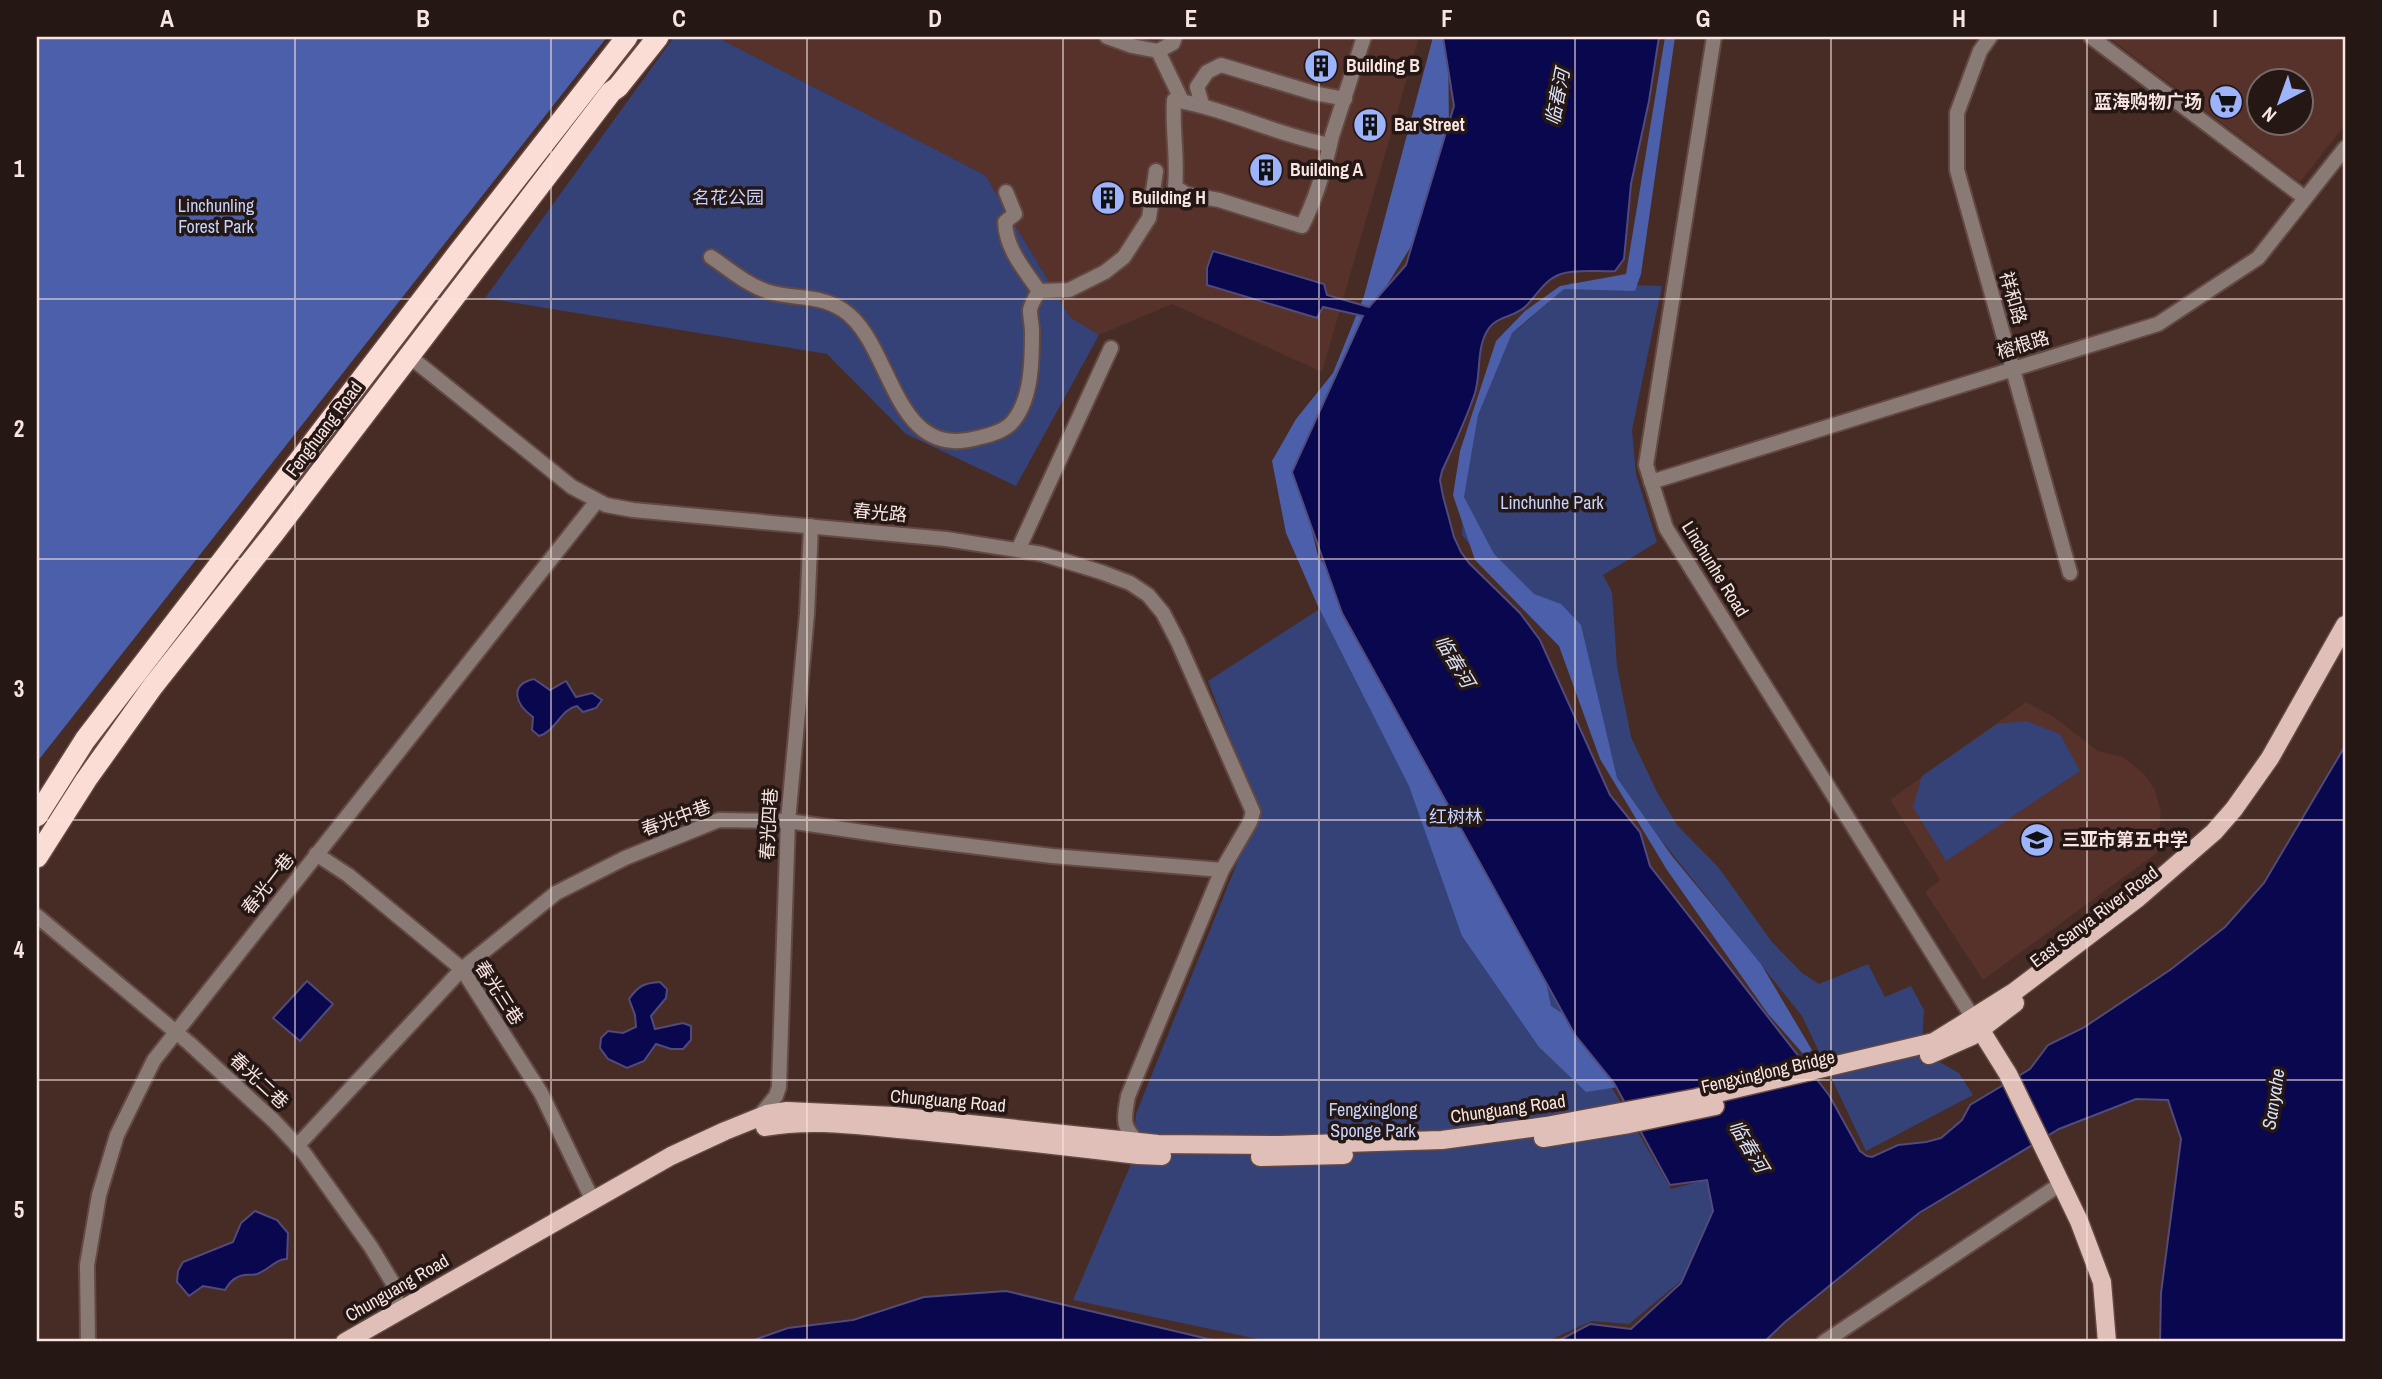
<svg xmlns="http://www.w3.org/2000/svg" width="2382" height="1379" font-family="'Archivo Narrow','Noto Sans SC',sans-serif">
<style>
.built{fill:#56322a;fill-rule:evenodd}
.green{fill:#344278}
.forest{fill:#4b5faa}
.water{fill:#09084f;stroke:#514a7a;stroke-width:2}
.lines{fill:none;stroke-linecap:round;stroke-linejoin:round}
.minor-casing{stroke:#634943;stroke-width:18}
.major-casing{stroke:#634943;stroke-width:21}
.highway-casing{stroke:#634943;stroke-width:24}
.minor{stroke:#897a76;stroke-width:14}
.major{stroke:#dfbfb8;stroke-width:18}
.highway{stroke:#fbddd6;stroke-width:21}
.grid{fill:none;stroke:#f8e4e0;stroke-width:2;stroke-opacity:0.55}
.labels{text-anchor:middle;stroke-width:7;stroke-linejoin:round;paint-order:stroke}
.poi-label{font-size:18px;font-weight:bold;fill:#f8e4e0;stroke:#241714;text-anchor:start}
.park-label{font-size:18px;fill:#c6d4fe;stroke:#241714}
.street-label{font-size:18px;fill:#f8e4e0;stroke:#241714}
.water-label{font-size:19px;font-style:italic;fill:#d8dff4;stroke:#241714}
.neatline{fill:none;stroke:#f8e4e0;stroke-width:2.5}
.grid-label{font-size:23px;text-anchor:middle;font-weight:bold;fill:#f8e4e0}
</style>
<rect width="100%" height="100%" fill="#472b25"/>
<!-- built -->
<g class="built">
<path d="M716,37H1419L1322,372L1172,304L1099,335L1070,317L985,175Z"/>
<path d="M2108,37H2345V125L2300,182ZM2260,80H2302V122H2260Z"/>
<path d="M2026,702L2054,717L2098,751L2123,757L2144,774L2155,790L2161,812L2158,852L1983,980L1925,892L1940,880L1890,800Z"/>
</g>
<!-- green -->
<g class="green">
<path d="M674,37H716L985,175L1070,317L1099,335L1016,486L906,434L827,354L485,298Z"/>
<path d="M1570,283L1662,286L1632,430L1636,474L1657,542L1603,575L1612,592L1617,666L1631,737L1657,792L1677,825L1719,868L1772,942L1802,973L1819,984L1868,964L1885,997L1911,986L1924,1010L1921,1064L1934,1059L1959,1073L1973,1095L1866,1151L1802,1016L1622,791L1547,611L1495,577L1462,535L1466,450L1505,331L1512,333L1520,327Z"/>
<path d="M1329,603L1671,1189L1706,1180L1714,1209L1682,1280L1629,1324L1592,1321L1545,1342H1272L1073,1300L1131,1164L1136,1114L1258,811L1208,681Z"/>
<path d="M2026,721L2060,734L2080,771L1946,861L1913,807L1922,776L1997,724Z"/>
</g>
<!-- forest -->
<g class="forest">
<path d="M37,37H607L37,762Z"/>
<path d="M1433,37H1448L1449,131L1423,227L1384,290L1297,470L1318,556L1400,670L1542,964L1551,1006L1595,1035L1689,1076L1586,1092L1539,1047L1462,936L1409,786L1317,604L1286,533L1272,461L1296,419L1333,373L1364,296Z"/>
<path d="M1665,37H1675L1641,274L1635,291L1564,289L1512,333L1478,415L1464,497L1494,554L1534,594L1561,604L1581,625L1617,778L1672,856L1761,964L1812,1050L1805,1056L1768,1014L1667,870L1600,759L1559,646L1475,560L1453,495L1460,451L1496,341L1525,311L1560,286L1626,274Z"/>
</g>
<!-- water -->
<g class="water">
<path d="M1443,37H1659L1649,101L1631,184L1624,259L1615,271C1600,272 1575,269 1561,274C1545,279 1537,295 1526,306C1515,317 1498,316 1489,328C1475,348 1482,375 1474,396C1465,422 1453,447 1442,471L1440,480L1443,496L1454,537L1461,552L1469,563L1520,613L1540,640L1610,795L1640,832L1650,866L1829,1095L1860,1151L1867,1156L1872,1157L1898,1145L1926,1142L1941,1138L1962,1120L1970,1105L2030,1069L2048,1045L2083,1028L2170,970L2225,927L2264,883L2345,746V1342H2160L2161,1293L2181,1139L2168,1100L2136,1099L2059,1129L1919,1213L1785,1322L1764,1342H1556L1590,1324L1631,1329L1681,1283L1713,1211L1707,1180L1670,1185L1614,1083L1575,1035L1342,613L1292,472L1363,316L1323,307L1317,318L1207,285V268L1213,251L1324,284L1327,295L1369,307L1406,265L1454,106Z"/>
<path d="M534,679L550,690L566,681L576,697L592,693L602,700L596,708L583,712L577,706C561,709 556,731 539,736L532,730L533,717C516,705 508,685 534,679Z"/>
<path d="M307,981L333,1004L300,1041L273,1018Z"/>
<path d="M660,982L667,989L666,998L651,1016L655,1029L683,1023L691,1026V1040L683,1049H671L656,1044L644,1061L627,1068L608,1059L600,1048L601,1038L608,1031L623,1033L636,1027L635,1015L629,999C638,986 644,983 660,982Z"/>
<path d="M255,1211L277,1220L288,1233L287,1259C275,1259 269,1270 257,1274C249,1276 243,1273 236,1278C230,1281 228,1285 225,1290L203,1286L189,1296L177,1282L178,1271L183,1262L233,1242L241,1223Z"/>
<path d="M1006,1291L1221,1342H748L788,1328L853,1320L924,1297Z"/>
</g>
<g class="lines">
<!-- minor casing -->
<g class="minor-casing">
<g id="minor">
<path d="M1107,37L1132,46L1158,51"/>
<path d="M1175,37L1173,43L1158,51L1182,101"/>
<path d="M1714,37L1646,465L1666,528L1973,1018"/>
<path d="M1990,37L1980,51L1957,113V170L2070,573"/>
<path d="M2091,37L2305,198"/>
<path d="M1202,104L1197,87L1207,72L1221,65L1314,93L1345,99"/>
<path d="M1330,145C1276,135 1228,109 1174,100C1172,129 1178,158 1175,187L1186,194L1219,200L1302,226C1317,197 1325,168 1332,136L1364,37"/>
<path d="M1006,192L1015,214L1005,222C1006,249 1024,269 1039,291L1069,290L1105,272L1124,257L1149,218L1156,171"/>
<path d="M711,257C729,269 746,284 766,291C793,300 816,293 843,310C893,343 892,462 977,438C990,435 1006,431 1014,420C1032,397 1032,359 1032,332C1032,325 1030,317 1030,310C1031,304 1036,296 1039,291"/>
<path d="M409,356L572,487L606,505L633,510L946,539L1042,554L1101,572L1130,583L1148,595L1163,613L1178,642L1253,812L1250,822L1222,870L1128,1096C1124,1119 1121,1126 1139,1143"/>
<path d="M1651,482L2158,324L2258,258L2345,148"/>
<path d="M1018,550L1111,348"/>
<path d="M316,854L348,875L462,969L541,1093L593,1201"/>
<path d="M37,916L189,1043L274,1121L304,1153L371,1247L394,1285L396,1297L389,1317"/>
<path d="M758,1118L776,1096L779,1087L788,821L807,614L811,526"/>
<path d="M297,1146L462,969L556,893L625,858L719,820L788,821L897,837L1052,856L1222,870"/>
<path d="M88,1342L87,1265L99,1195L117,1135L154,1060L597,501"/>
<path d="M1824,1342L2053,1189"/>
</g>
</g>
<!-- major casing -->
<g class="major-casing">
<g id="major">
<path d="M1975,1021L2008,1074L2079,1221L2102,1282L2107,1342"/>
<path d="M1929,1055L1972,1036L2015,1003"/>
<path d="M765,1127C812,1118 862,1126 909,1130C985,1137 1061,1146 1138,1155L1162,1156"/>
<path d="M1543,1138L1629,1124L1715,1106"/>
<path d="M1260,1157L1344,1155"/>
<path d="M345,1342L671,1156L725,1131L767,1114L787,1111L894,1116L1158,1144L1280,1145L1442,1140L1546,1126L1696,1098L1934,1042L2014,992L2138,898L2214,832L2234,809L2270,758L2345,625"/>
</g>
</g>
<!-- highway casing -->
<g class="highway-casing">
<g id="highway">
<path d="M37,816L85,740L459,252L627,37"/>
<path d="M37,857L86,780L153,686L274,533L611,92L618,87L658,37"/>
</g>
</g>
<!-- minor -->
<use href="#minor" class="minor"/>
<!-- major -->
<use href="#major" class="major"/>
<!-- highway -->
<use href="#highway" class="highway"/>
</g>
<!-- grid -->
<path class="grid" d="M295,37V1342M551,37V1342M807,37V1342M1063,37V1342M1319,37V1342M1575,37V1342M1831,37V1342M2087,37V1342M37,299H2345M37,559H2345M37,820H2345M37,1080H2345"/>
<!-- icons -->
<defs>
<g id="building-disc" transform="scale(1.75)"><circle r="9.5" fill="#9db4fd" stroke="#241714"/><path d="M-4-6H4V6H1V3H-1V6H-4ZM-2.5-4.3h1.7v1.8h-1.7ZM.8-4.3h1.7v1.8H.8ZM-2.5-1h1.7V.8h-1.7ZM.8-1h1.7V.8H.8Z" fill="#111"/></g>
<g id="supermarket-disc" transform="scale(1.75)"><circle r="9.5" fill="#9db4fd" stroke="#241714"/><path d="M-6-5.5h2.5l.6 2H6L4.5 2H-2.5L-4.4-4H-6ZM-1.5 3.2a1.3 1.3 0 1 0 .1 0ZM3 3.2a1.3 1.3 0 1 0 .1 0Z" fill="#111"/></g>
<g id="school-disc" transform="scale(1.75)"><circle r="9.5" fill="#9db4fd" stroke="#241714"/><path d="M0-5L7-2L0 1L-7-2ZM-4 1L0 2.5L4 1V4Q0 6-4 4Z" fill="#111"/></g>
</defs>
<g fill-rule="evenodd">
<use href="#building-disc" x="1321" y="66"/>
<use href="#supermarket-disc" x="2226" y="102"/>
<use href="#building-disc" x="1370" y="125"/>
<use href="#building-disc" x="1266" y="170"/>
<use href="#building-disc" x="1108" y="198"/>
<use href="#school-disc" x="2037" y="840"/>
</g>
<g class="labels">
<!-- poi labels -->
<g class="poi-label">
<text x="1346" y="72">Building B</text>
<text x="2202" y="108" text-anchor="end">蓝海购物广场</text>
<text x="1394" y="131">Bar Street</text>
<text x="1290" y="176">Building A</text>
<text x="1132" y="204">Building H</text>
<text x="2062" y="846">三亚市第五中学</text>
</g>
<!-- park labels -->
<g class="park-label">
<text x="728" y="204">名花公园</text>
<text x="216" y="212">Linchunling<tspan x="216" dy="21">Forest Park</tspan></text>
<text x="1552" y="509">Linchunhe Park</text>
<text x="1456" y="823">红树林</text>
<text x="1373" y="1116">Fengxinglong<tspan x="1373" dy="21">Sponge Park</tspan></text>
</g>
<!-- street labels -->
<g class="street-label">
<text transform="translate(2013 298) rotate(74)" y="6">祥和路</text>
<text transform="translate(2023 345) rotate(-17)" y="6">榕根路</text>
<text transform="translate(324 429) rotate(-53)" y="6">Fenghuang Road</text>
<text transform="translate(880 513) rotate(5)" y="6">春光路</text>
<text transform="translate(1715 569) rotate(58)" y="6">Linchunhe Road</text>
<text transform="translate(676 818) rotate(-20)" y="6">春光中巷</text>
<text transform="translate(769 824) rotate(-87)" y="6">春光四巷</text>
<text transform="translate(268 884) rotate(-52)" y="6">春光一巷</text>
<text transform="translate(2094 917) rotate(-37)" y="6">East Sanya River Road</text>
<text transform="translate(499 993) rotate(57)" y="6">春光三巷</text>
<text transform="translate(1768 1072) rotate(-13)" y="6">Fengxinglong Bridge</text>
<text transform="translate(259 1081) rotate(43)" y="6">春光二巷</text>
<text transform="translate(948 1101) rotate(5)" y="6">Chunguang Road</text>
<text transform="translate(1508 1109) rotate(-8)" y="6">Chunguang Road</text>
<text transform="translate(397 1288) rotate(-30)" y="6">Chunguang Road</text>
</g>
<!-- water labels -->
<g class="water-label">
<text transform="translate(1557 97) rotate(-79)" y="7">临春河</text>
<text transform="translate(1455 661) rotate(59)" y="7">临春河</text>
<text transform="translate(2273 1099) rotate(-81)" y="7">Sanyahe</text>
<text transform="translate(1749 1146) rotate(59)" y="7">临春河</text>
</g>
</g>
<!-- border -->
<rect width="2382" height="1379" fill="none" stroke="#241714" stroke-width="77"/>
<!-- north arrow -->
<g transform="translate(2280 102) rotate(221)"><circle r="33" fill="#241714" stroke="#796966" stroke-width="2"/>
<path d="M0-5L12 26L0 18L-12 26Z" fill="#9db4fd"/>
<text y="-10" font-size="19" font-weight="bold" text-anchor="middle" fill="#f8e4e0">N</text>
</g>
<rect x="38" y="38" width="2306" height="1302" class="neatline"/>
<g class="grid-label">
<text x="167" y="27">A</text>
<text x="423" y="27">B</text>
<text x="679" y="27">C</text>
<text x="935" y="27">D</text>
<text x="1191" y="27">E</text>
<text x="1447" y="27">F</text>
<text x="1703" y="27">G</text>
<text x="1959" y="27">H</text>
<text x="2215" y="27">I</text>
<text x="19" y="177">1</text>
<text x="19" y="437">2</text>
<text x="19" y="697">3</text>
<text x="19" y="958">4</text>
<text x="19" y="1218">5</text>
</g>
</svg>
